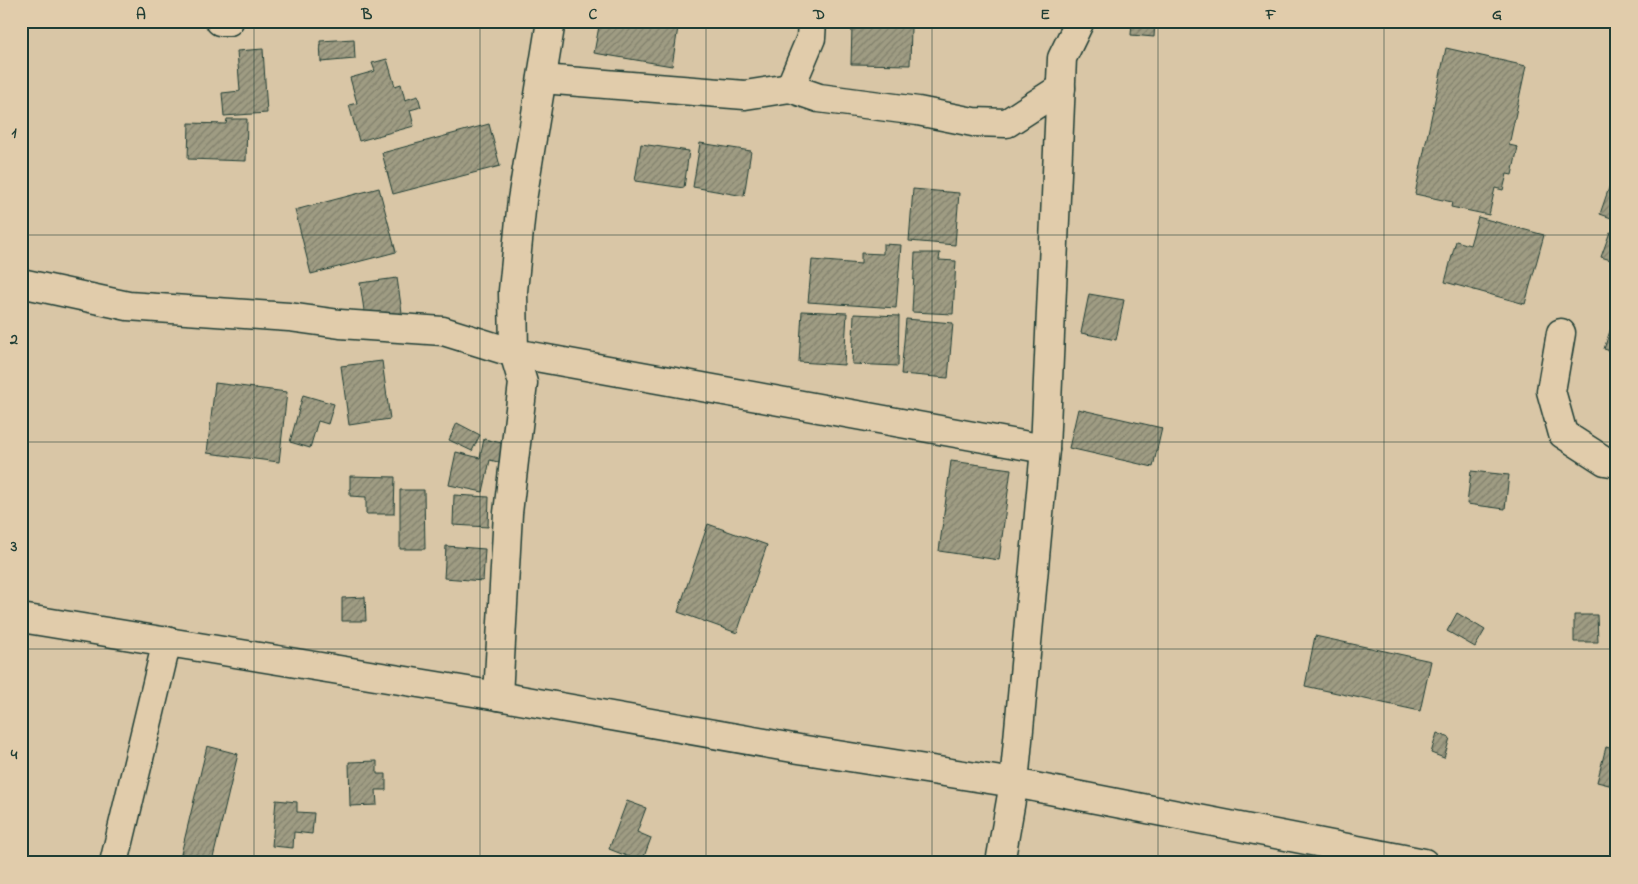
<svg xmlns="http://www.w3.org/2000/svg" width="1638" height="884" font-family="'Indie Flower',sans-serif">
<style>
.building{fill:url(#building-hatch);stroke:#1f3d34}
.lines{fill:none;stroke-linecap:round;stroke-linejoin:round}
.minor-casing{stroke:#1f3d34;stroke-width:31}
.secondary-casing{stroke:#1f3d34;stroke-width:31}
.minor{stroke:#e1ccab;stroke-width:28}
.secondary{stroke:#e1ccab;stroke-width:28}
.grid{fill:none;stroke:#1f3d34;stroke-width:1;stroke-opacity:0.55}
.neatline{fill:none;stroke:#1f3d34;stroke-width:2}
.grid-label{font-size:16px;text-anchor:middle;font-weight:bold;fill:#1f3d34}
</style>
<defs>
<pattern id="building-hatch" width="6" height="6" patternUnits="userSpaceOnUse" patternTransform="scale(1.25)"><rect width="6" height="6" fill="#9f9c83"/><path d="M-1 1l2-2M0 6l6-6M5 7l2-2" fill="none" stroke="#81806c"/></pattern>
</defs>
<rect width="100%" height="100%" fill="#d9c6a6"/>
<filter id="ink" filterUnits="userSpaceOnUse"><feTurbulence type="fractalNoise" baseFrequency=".02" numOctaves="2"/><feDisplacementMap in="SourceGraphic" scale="10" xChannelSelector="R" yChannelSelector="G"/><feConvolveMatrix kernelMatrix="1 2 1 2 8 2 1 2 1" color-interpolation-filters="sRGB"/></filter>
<g filter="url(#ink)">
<!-- building -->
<g class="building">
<path d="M600,21H679L672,66L594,53Z"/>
<path d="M1132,21H1155L1154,37L1131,35Z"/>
<path d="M852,26L911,27L910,65L851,64Z"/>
<path d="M354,39L355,59L321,62L320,41Z"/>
<path d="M1446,48L1526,66L1509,145L1518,147L1512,175L1507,174L1503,190L1495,188L1489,215L1451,207L1452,202L1415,194Z"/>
<path d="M263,49L267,113L224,116L222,93L240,91L237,51Z"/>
<path d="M387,59L395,86L401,84L405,100L418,96L421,107L410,110L414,126L359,141L349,105L357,103L350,78L375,71L372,63Z"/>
<path d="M227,119H247L246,161L188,159L189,123L226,124Z"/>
<path d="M489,124L500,166L393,194L382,153Z"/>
<path d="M700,143L751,151L744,196L693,187Z"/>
<path d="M641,144L689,151L684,188L635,181Z"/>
<path d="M1613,176L1617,177V220L1600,214Z"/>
<path d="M379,188L396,252L311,274L295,210Z"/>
<path d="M913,189L959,193L955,245L909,241Z"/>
<path d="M1478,217L1544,235L1525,304L1445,282L1456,241L1470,245Z"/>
<path d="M1610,232L1617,234V262L1601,257Z"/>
<path d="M883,244L901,245L896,308L808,302L812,260L861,264V253L883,254Z"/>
<path d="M915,253H940L939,260L956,261L953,314L912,312Z"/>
<path d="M397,278L403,319L366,324L360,283Z"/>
<path d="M1089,294L1124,300L1116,340L1081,333Z"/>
<path d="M1617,310V353L1604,349Z"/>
<path d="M802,311L847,313L844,365L799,362Z"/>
<path d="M854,314L899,316L898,366L852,364Z"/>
<path d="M906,319L953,323L948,378L901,374Z"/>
<path d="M382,361L390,419L349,425L341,366Z"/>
<path d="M215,383L287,392L279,462L207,453Z"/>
<path d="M303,395L334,404L328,424L318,421L310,448L290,442Z"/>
<path d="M1078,409L1162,428L1153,467L1069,448Z"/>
<path d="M457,423L480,435L472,451L449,440Z"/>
<path d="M484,439L506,444L502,463L490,460L483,492L449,485L456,452L480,458Z"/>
<path d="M951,461L1011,469L999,560L939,551Z"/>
<path d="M1471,471L1509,475L1505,509L1467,504Z"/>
<path d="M350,476L395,477L394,514H366V497L350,496Z"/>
<path d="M400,490H424L425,549H400Z"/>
<path d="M454,495L489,497L488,527L453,525Z"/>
<path d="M708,524L767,545L737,633L678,612Z"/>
<path d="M446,546L485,549L483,581L444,578Z"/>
<path d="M365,597L366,621H342V598Z"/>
<path d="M1457,613L1485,630L1475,647L1447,631Z"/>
<path d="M1574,615H1597L1598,642H1574Z"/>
<path d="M1315,636L1431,661L1420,711L1305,686Z"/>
<path d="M1437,733L1450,738L1444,758L1431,753Z"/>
<path d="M207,746L238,754L212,862L181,854Z"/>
<path d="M1606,747L1617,750V787L1597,782Z"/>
<path d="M377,761V774H386V790H376L377,805L350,806L349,762Z"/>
<path d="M276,800L297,802V812L314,813L312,834L294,832L293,848L272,846Z"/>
<path d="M627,801L646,808L637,832L651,838L642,862L609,849Z"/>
</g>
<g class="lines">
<!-- minor casing -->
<g class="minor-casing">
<g id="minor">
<path d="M220,21H229"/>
<path d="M542,79L745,95L790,88L819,98L918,111L973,122L1007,123L1061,88"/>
<path d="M790,88L811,38L812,21"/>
<path d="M21,283L128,306L289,317L340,324L443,331L514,353L1045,449"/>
<path d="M1561,333L1551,391L1563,434L1605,461L1617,463"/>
<path d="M498,696L508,513L523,383L514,353L513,291L522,200L551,21"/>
<path d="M114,863L167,641"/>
<path d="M1000,863L1014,783L1045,449L1062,58L1080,21"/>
</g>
</g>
<!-- secondary casing -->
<g class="secondary-casing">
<path id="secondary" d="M21,618L498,696L799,749L1014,783L1424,863"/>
</g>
<!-- minor -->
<use href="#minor" class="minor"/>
<!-- secondary -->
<use href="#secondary" class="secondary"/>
</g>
</g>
<!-- grid -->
<path class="grid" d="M254,21V863M480,21V863M706,21V863M932,21V863M1158,21V863M1384,21V863M21,235H1617M21,442H1617M21,649H1617"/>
<!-- margin -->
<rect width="1638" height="884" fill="none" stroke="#e1ccab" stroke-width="55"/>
<rect x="28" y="28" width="1582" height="828" class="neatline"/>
<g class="grid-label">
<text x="141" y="19">A</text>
<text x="367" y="19">B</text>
<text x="593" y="19">C</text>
<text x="819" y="19">D</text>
<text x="1045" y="19">E</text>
<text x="1271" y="19">F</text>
<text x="1497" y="19">G</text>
<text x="14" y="137">1</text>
<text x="14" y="344">2</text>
<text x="14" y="551">3</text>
<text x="14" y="759">4</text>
</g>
</svg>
